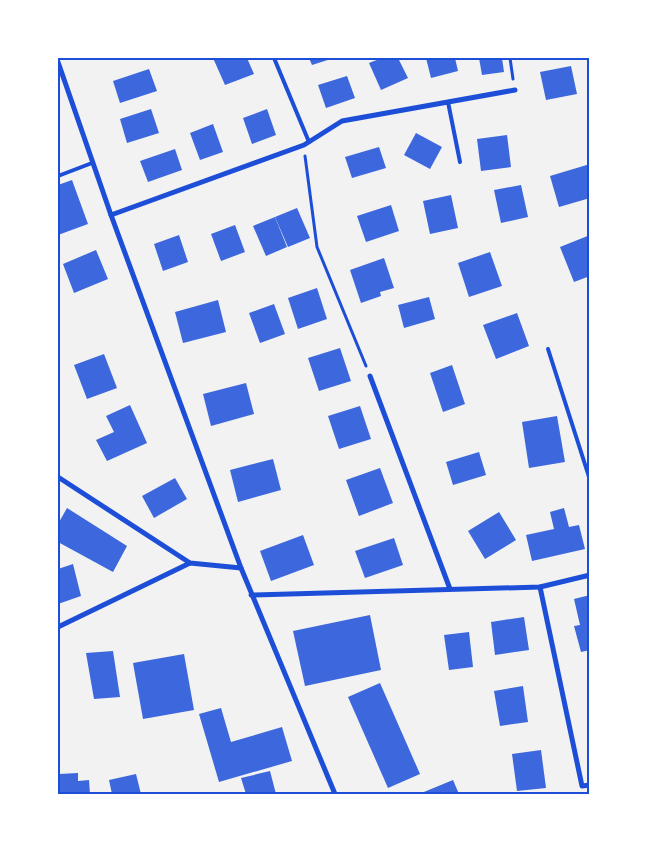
<svg xmlns="http://www.w3.org/2000/svg" width="647" height="852" font-family="'DM Sans',sans-serif">
<style>
.building{fill:#3d67dc}
.lines{fill:none;stroke-linecap:round;stroke-linejoin:round}
.path{stroke:#1d4ed8;stroke-width:3}
.service{stroke:#1d4ed8;stroke-width:4}
.minor{stroke:#1d4ed8;stroke-width:5}
.neatline{fill:none;stroke:#1d4ed8;stroke-width:2}
</style>
<rect width="100%" height="100%" fill="#f2f2f2"/>
<!-- building -->
<g class="building">
<path d="M213,58H247L254,74L225,85Z"/>
<path d="M309,58H334L312,65Z"/>
<path d="M382,58H398L408,78L381,90L369,63Z"/>
<path d="M426,58H455L458,71L431,78Z"/>
<path d="M479,58H502L504,72L482,75Z"/>
<path d="M571,66L577,94L546,100L540,72Z"/>
<path d="M149,69L157,91L120,103L113,81Z"/>
<path d="M347,76L355,98L326,108L318,85Z"/>
<path d="M151,109L159,133L127,143L120,119Z"/>
<path d="M267,109L276,135L252,144L243,118Z"/>
<path d="M213,124L223,152L200,160L190,133Z"/>
<path d="M416,133L442,147L430,169L404,155Z"/>
<path d="M507,135L511,167L481,171L477,139Z"/>
<path d="M379,147L386,168L352,178L345,157Z"/>
<path d="M175,149L182,170L148,182L140,161Z"/>
<path d="M590,164V198L559,207L550,176Z"/>
<path d="M72,180L88,224L58,235V185Z"/>
<path d="M521,185L528,217L501,223L494,190Z"/>
<path d="M451,195L458,228L430,234L423,201Z"/>
<path d="M391,205L399,231L366,242L357,216Z"/>
<path d="M297,208L310,238L288,247L275,217Z"/>
<path d="M275,217L287,247L266,256L253,226Z"/>
<path d="M235,225L245,252L221,261L211,234Z"/>
<path d="M179,235L188,262L163,271L154,244Z"/>
<path d="M590,235V276L574,282L560,247Z"/>
<path d="M96,250L108,279L74,293L63,264Z"/>
<path d="M490,252L502,286L469,297L458,263Z"/>
<path d="M384,258L394,288L380,292L381,296L361,303L350,270Z"/>
<path d="M317,288L327,319L298,329L288,298Z"/>
<path d="M429,297L435,319L404,328L398,305Z"/>
<path d="M218,300L226,332L183,343L175,312Z"/>
<path d="M274,304L285,334L260,343L249,313Z"/>
<path d="M517,313L529,346L496,359L483,325Z"/>
<path d="M340,348L351,381L319,391L308,358Z"/>
<path d="M104,354L117,388L87,399L74,365Z"/>
<path d="M452,365L465,404L443,412L430,373Z"/>
<path d="M246,383L254,414L211,426L203,394Z"/>
<path d="M130,405L147,443L107,461L96,440L114,432L106,416Z"/>
<path d="M360,406L371,439L339,449L328,416Z"/>
<path d="M557,416L565,462L529,468L522,422Z"/>
<path d="M479,452L486,475L453,485L446,462Z"/>
<path d="M273,459L281,490L238,502L230,470Z"/>
<path d="M380,468L393,503L359,516L346,480Z"/>
<path d="M175,478L187,499L154,518L142,496Z"/>
<path d="M67,508L127,546L113,572L58,542V524Z"/>
<path d="M564,508L569,527L579,525L585,549L532,561L526,535L554,529L550,512Z"/>
<path d="M499,512L516,540L485,559L468,531Z"/>
<path d="M303,535L314,565L271,581L260,551Z"/>
<path d="M394,538L403,565L365,578L355,551Z"/>
<path d="M73,564L81,596L58,604V569Z"/>
<path d="M590,595V650L581,652L574,626L580,625L574,599Z"/>
<path d="M370,615L381,670L305,686L293,631Z"/>
<path d="M524,617L529,650L495,655L491,622Z"/>
<path d="M469,632L473,667L449,670L444,635Z"/>
<path d="M113,651L120,697L94,699L86,653Z"/>
<path d="M184,654L194,710L143,719L133,663Z"/>
<path d="M380,683L420,774L388,788L348,697Z"/>
<path d="M523,686L528,722L500,726L494,691Z"/>
<path d="M221,708L231,742L282,727L292,761L219,782L199,714Z"/>
<path d="M541,750L546,788L517,791L512,754Z"/>
<path d="M270,771L276,794H246L241,778Z"/>
<path d="M78,773V781L89,780L90,794H58L59,774Z"/>
<path d="M136,774L141,794H112L109,780Z"/>
<path d="M453,780L459,794H419Z"/>
</g>
<g class="lines">
<!-- path -->
<g class="path">
<path d="M510,58L513,79"/>
<path d="M305,156L317,247L366,366"/>
</g>
<!-- service -->
<g class="service">
<path d="M274,58L309,142"/>
<path d="M448,102L460,162"/>
<path d="M58,176L92,163"/>
<path d="M548,349L590,480"/>
</g>
<!-- minor -->
<g class="minor">
<path d="M58,62L111,215L241,568L335,794"/>
<path d="M111,215L304,145L342,121L515,90"/>
<path d="M370,376L450,589"/>
<path d="M58,477L190,563L241,568"/>
<path d="M540,587L582,786L590,785"/>
<path d="M251,595L540,587L590,575"/>
<path d="M58,627L190,563"/>
</g>
</g>
<!-- border -->
<rect width="647" height="852" fill="none" stroke="#ffffff" stroke-width="118"/>
<rect x="59" y="59" width="529" height="734" class="neatline"/>
</svg>
